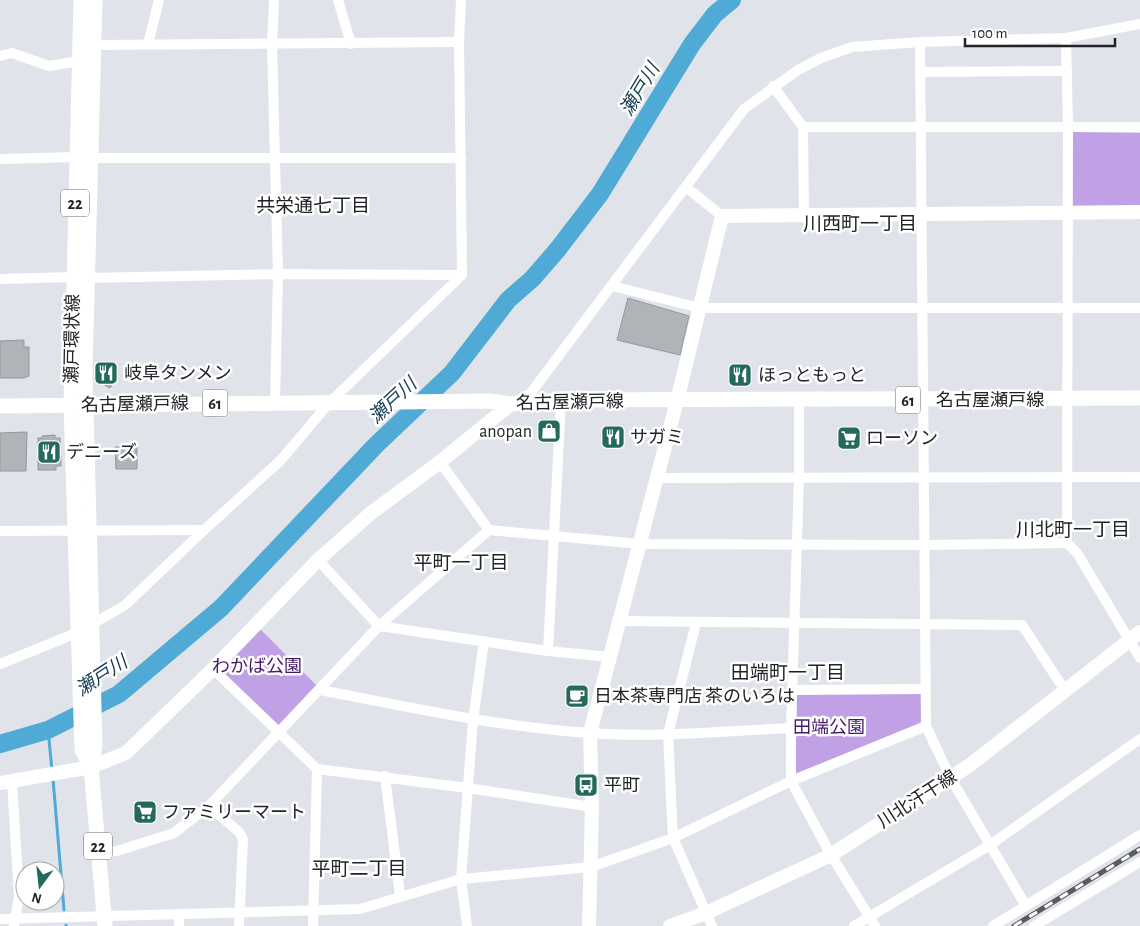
<svg xmlns="http://www.w3.org/2000/svg" width="1140" height="926" font-family="'Alegreya Sans','Noto Sans JP',sans-serif">
<style>
.green{fill:#c0a1e6}
.lines{fill:none;stroke-linecap:round;stroke-linejoin:round}
.stream{stroke:#50aad6;stroke-width:3}
.river{stroke:#50aad6;stroke-width:18}
.building{fill:#afb4b9;stroke:#93989c}
.street{stroke:#fff;stroke-width:10}
.secondary{stroke:#fff;stroke-width:14}
.primary{stroke:#fff;stroke-width:15}
.rail-casing{stroke:#595b5f;stroke-width:5}
.rail{stroke:#fff;stroke-width:3;stroke-dasharray:9;stroke-linecap:butt}
.labels{text-anchor:middle;stroke-width:5;stroke-linejoin:round;paint-order:stroke}
.shield{fill:#fff;stroke:#646567;stroke-width:1}
.shield-label{font-size:16px;font-weight:bold;fill:#222326}
.street-label{font-size:18px;fill:#222326;stroke:#fff}
.poi-label{font-size:18px;fill:#222326;stroke:#fff;text-anchor:start}
.park-label{font-size:18px;fill:#46176b;stroke:#fff}
.water-label{font-size:19px;font-style:italic;fill:#153d50;stroke:#fff}
.neighbourhood-label{font-size:19px;fill:#222326;stroke:#fff}
</style>
<rect width="100%" height="100%" fill="#e0e3e9"/>
<!-- green -->
<g class="green">
<path d="M1070,132L1140,133V208H1071Z"/>
<path d="M256,625L317,686L278,727L217,668Z"/>
<path d="M797,694H921L922,723L795,776Z"/>
</g>
<g class="lines">
<!-- stream -->
<g class="stream">
<path d="M48,730L52,770"/>
<path d="M53,779L64,910"/>
<path d="M66,925V926"/>
</g>
<!-- river -->
<path class="river" d="M0,744L48,730L119,694L221,608L377,444L452,373L508,300L532,279L558,249L600,194L692,44L715,14L732,0"/>
</g>
<!-- building -->
<g class="building">
<path d="M628,298L689,316L680,355L617,340Z"/>
<path d="M24,340V347H29V376L24,378H0V341Z"/>
<path d="M111,362V387L109,388L102,383V363Z"/>
<path d="M27,432L26,471H0V433Z"/>
<path d="M55,435V438H60L61,466H56V470H38V438H42V436Z"/>
<path d="M115,447H137V469H116Z"/>
</g>
<g class="lines">
<!-- street -->
<g class="street">
<path d="M274,0L272,45L278,274L275,403"/>
<path d="M338,0L351,44"/>
<path d="M1066,38L1068,126L1067,543L1077,553L1140,658"/>
<path d="M920,42L926,726L950,777L1026,906"/>
<path d="M148,44L159,0"/>
<path d="M94,45L459,42"/>
<path d="M0,56L12,53L49,66L79,61"/>
<path d="M921,72L1067,71"/>
<path d="M773,86L803,127L804,214"/>
<path d="M803,127H1140"/>
<path d="M91,158H461"/>
<path d="M0,159L77,157"/>
<path d="M686,187L722,216"/>
<path d="M88,278L278,274L462,275"/>
<path d="M0,279L72,277"/>
<path d="M612,286L700,308H1140"/>
<path d="M799,400V477L791,728V781L831,855L875,926"/>
<path d="M517,401L530,394L744,109L798,70L821,58L852,47L920,42L1066,38L1140,24"/>
<path d="M440,462L489,530"/>
<path d="M657,478L1140,477"/>
<path d="M0,531L204,530"/>
<path d="M318,560L379,626L548,651L611,657"/>
<path d="M620,621L1022,625L1066,692"/>
<path d="M696,623L668,734L673,838L712,926"/>
<path d="M92,624L124,606L204,530L280,461L330,402L462,275L459,42L461,0"/>
<path d="M548,651L561,400"/>
<path d="M0,664L79,632"/>
<path d="M213,669L317,769L468,788L592,807"/>
<path d="M320,690C409,707 498,727 590,733C656,738 724,731 791,728"/>
<path d="M792,690L925,689"/>
<path d="M385,776L400,895"/>
<path d="M12,781L19,896L14,926"/>
<path d="M209,806L239,832L243,839L239,926"/>
<path d="M98,853L117,851L174,833L209,806L379,626L489,530L640,544L923,545L1067,543"/>
<path d="M179,915V926"/>
<path d="M0,919L360,909L461,879L591,867L673,838L791,781L926,726"/>
<path d="M313,926L317,769"/>
<path d="M467,926L461,879L473,720L484,641"/>
<path d="M854,926L990,845L1140,739"/>
<path d="M993,926L1140,835"/>
<path d="M1034,926L1140,862"/>
</g>
<!-- secondary -->
<g class="secondary">
<path d="M0,783L91,767L126,753L213,669L318,560L371,513L440,462L511,404"/>
<path d="M589,926L592,807L590,733L677,401L722,216L1140,212"/>
<path d="M670,926L706,913L831,855L970,765L1140,632"/>
</g>
<!-- primary -->
<g class="primary">
<path d="M81,0L71,405L82,750L91,767"/>
<path d="M95,0L85,371L95,746L91,767L105,926"/>
<path d="M0,406L490,401L511,404L561,400L1140,398"/>
</g>
<!-- rail casing -->
<g class="rail-casing">
<path id="rail" d="M1014,926L1140,849"/>
</g>
<!-- rail -->
<use href="#rail" class="rail"/>
</g>
<!-- icons -->
<defs>
<g id="restaurant-square" transform="scale(1.25)"><rect x="-9" y="-9" width="18" height="18" rx="4" fill="#24695c" stroke="#fff"/><path d="M-5-6h1v4h1v-4h1v4h1v-4h1v5L-1.5 .5V6h-2V.5L-5-1ZM5-6V6H3V1.5H1.5Q1.5-4 5-6Z" fill="#fff"/></g>
<g id="shop-square" transform="scale(1.25)"><rect x="-9" y="-9" width="18" height="18" rx="4" fill="#24695c" stroke="#fff"/><path d="M-5-2.5h2.3a2.7 3.5 0 0 1 5.4 0H5L5.5 6h-11ZM-1.5-2.5h3a1.5 2.3 0 0 0-3 0Z" fill="#fff"/></g>
<g id="supermarket-square" transform="scale(1.25)"><rect x="-9" y="-9" width="18" height="18" rx="4" fill="#24695c" stroke="#fff"/><path d="M-6-5.5h2.5l.6 2H6L4.5 2H-2.5L-4.4-4H-6ZM-1.5 3.2a1.3 1.3 0 1 0 .1 0ZM3 3.2a1.3 1.3 0 1 0 .1 0Z" fill="#fff"/></g>
<g id="cafe-square" transform="scale(1.25)"><rect x="-9" y="-9" width="18" height="18" rx="4" fill="#24695c" stroke="#fff"/><path d="M-5.5-4.5H6V0H3Q3 3.5 0 3.5H-2.5Q-5.5 3.5-5.5 0ZM3-3.2v2h1.7v-2ZM-6 4.5H4V6H-6Z" fill="#fff"/></g>
<g id="bus-square" transform="scale(1.25)"><rect x="-9" y="-9" width="18" height="18" rx="4" fill="#24695c" stroke="#fff"/><path d="M-5-6H5V4H4V6H2V4H-2V6H-4V4H-5ZM-3.5-4V0h7V-4ZM-3.5 1.2v1.5H-2V1.2ZM2 1.2v1.5H3.5V1.2Z" fill="#fff"/></g>
</defs>
<g fill-rule="evenodd">
<use href="#restaurant-square" x="106" y="373"/>
<use href="#restaurant-square" x="740" y="375"/>
<use href="#shop-square" x="549" y="431"/>
<use href="#restaurant-square" x="613" y="437"/>
<use href="#supermarket-square" x="849" y="438"/>
<use href="#restaurant-square" x="49" y="452"/>
<use href="#cafe-square" x="577" y="696"/>
<use href="#bus-square" x="586" y="785"/>
<use href="#supermarket-square" x="145" y="812"/>
</g>
<g class="labels">
<!-- shield labels -->
<g class="shield">
<rect x="61" y="189.5" width="28" height="27" rx="4"/>
<rect x="895.5" y="386.5" width="25" height="27" rx="4"/>
<rect x="202.5" y="389.5" width="25" height="27" rx="4"/>
<rect x="84" y="832.5" width="28" height="27" rx="4"/>
</g>
<g class="shield-label">
<text x="75" y="209">22</text>
<text x="908" y="406">61</text>
<text x="215" y="409">61</text>
<text x="98" y="852">22</text>
</g>
<!-- street labels -->
<g class="street-label">
<text transform="translate(72 339) rotate(-89)" y="6">瀬戸環状線</text>
<text x="990" y="406">名古屋瀬戸線</text>
<text transform="translate(570 402) rotate(-1)" y="6">名古屋瀬戸線</text>
<text transform="translate(135 404) rotate(-1)" y="6">名古屋瀬戸線</text>
<text transform="translate(917 799) rotate(-33)" y="6">川北汗干線</text>
</g>
<!-- poi labels -->
<g class="poi-label">
<text x="124" y="379">岐阜タンメン</text>
<text x="758" y="381">ほっともっと</text>
<text x="532" y="437" text-anchor="end">anopan</text>
<text x="630" y="443">サガミ</text>
<text x="866" y="444">ローソン</text>
<text x="66" y="458">デニーズ</text>
<text x="594" y="702">日本茶専門店 茶のいろは</text>
<text x="604" y="791">平町</text>
<text x="162" y="818">ファミリーマート</text>
</g>
<!-- park labels -->
<g class="park-label">
<text x="257" y="672">わかば公園</text>
<text x="829" y="733">田端公園</text>
</g>
<!-- water labels -->
<g class="water-label">
<text transform="translate(639 89) rotate(-59)" y="7">瀬戸川</text>
<text transform="translate(392 400) rotate(-43)" y="7">瀬戸川</text>
<text transform="translate(101 675) rotate(-33)" y="7">瀬戸川</text>
</g>
<!-- neighbourhood labels -->
<g class="neighbourhood-label">
<text x="313" y="212">共栄通七丁目</text>
<text x="860" y="230">川西町一丁目</text>
<text x="1073" y="536">川北町一丁目</text>
<text x="461" y="569">平町一丁目</text>
<text x="788" y="679">田端町一丁目</text>
<text x="359" y="875">平町二丁目</text>
</g>
</g>
<!-- north arrow -->
<g transform="translate(40 886) rotate(195)"><circle r="24" fill="#ffffff" stroke="#a7a7a8"/>
<path d="M0-4L9 19L0 12L-9 19Z" fill="#24695c"/>
<text y="-8" font-size="14" font-weight="bold" text-anchor="middle" fill="#222326">N</text>
</g>
<!-- scale -->
<path d="M965 38v8h150v-8" fill="none" stroke="#222326" stroke-width="2.5"/>
<text x="972" y="38" font-size="15" fill="#222326" stroke="#ffffff" stroke-width="4" paint-order="stroke">100 m</text>
</svg>
